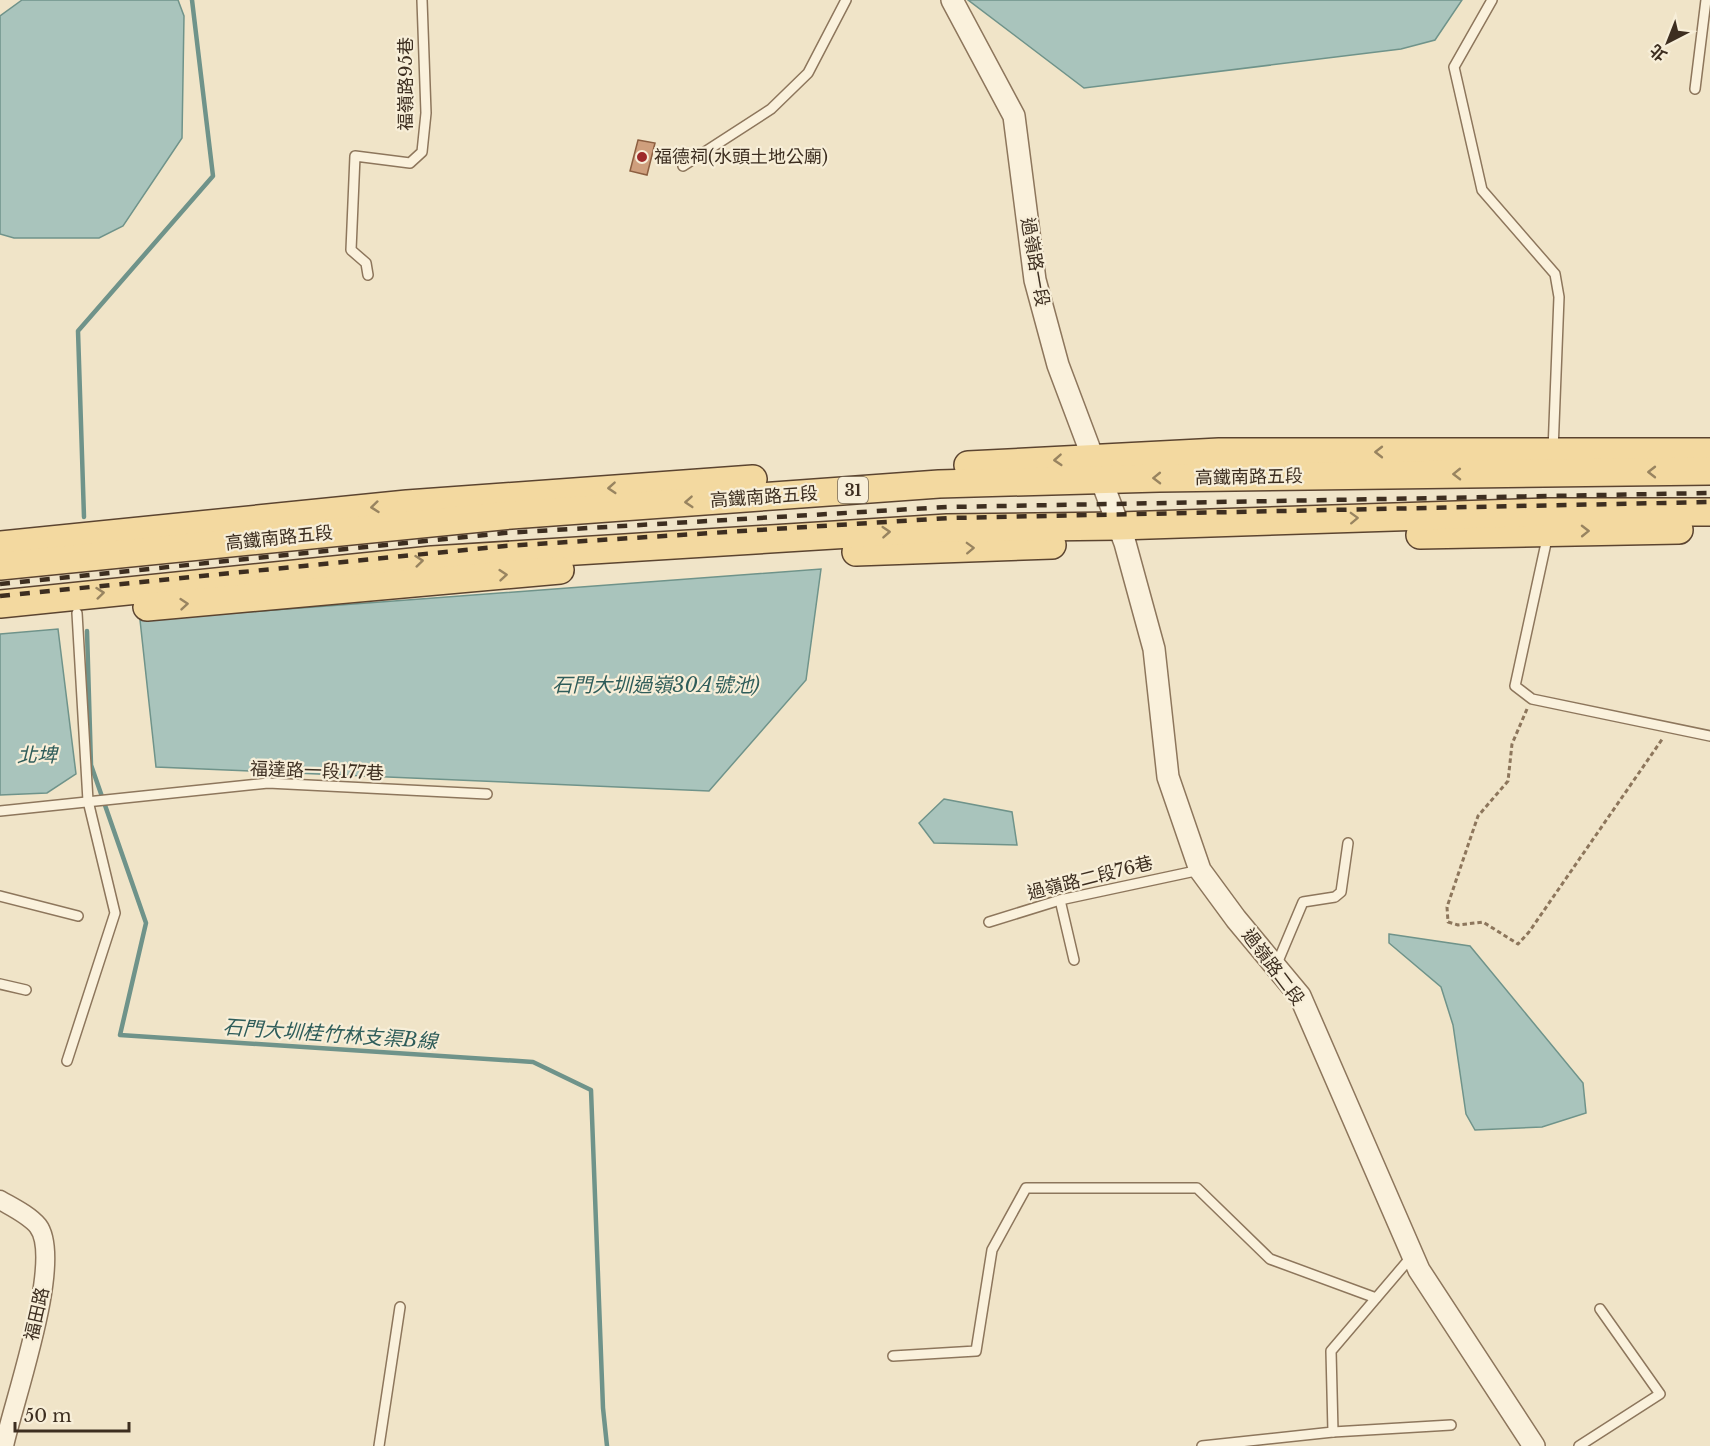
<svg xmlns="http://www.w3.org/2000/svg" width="1710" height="1446" font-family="'Libre Baskerville','Noto Sans TC',serif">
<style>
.water{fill:#a9c4bc;stroke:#6f938a;stroke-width:1.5}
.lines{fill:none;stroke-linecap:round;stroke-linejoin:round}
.stream{stroke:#6f938a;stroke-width:4.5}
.building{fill:#cf9f7d;stroke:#8d5f41;stroke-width:1.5}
.service-casing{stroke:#8d765c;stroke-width:12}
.minor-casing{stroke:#8d765c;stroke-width:21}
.tertiary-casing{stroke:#8d765c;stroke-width:24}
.primary-casing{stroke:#5b4430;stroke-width:30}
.path{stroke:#8d765c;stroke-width:3;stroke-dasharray:4.5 3;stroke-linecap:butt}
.service{stroke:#faf1dc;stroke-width:9}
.minor{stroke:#faf1dc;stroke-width:18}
.tertiary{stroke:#faf1dc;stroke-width:21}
.primary{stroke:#f3d9a0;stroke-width:27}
.rail{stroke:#3d2e20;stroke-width:4.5;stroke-dasharray:10 10;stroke-linecap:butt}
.oneway{stroke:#988460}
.poi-dot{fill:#9e2a2b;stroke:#f7eed8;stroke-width:2}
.labels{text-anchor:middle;stroke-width:4.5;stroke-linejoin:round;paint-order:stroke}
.shield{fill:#f7eed8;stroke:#756857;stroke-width:1.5}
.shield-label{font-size:16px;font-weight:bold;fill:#3d2e20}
.street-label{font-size:18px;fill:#3d2e20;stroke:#f7eed8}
.poi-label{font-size:18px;fill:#3d2e20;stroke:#f7eed8;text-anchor:start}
.water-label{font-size:20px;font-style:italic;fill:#2f5d5a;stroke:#f7eed8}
</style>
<rect width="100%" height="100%" fill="#f0e4c8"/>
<!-- water -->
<g class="water">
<path d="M22,0H178L184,16L182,138L123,226L99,238H14L0,234V16Z"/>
<path d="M968,0H1462L1435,40L1401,49L1084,88Z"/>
<path d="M821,569L806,680L709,791L156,767L140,620Z"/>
<path d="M58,629L76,774L47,793L0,795V634Z"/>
<path d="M944,799L1012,812L1017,845L934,843L919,823Z"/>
<path d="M1389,934L1470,946L1583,1083L1586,1113L1542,1127L1475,1130L1466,1114L1453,1025L1441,987L1389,943Z"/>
</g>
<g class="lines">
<!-- stream -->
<g class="stream">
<path d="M84,517L78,331L213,176L192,0"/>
<path d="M87,631L91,765L146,923L120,1035L533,1062L591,1090L603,1408L607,1446"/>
</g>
</g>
<!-- building -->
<path class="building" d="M638,140L655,143L647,175L630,171Z"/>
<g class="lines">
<!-- service casing -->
<g class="service-casing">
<g id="service">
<path d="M1492,0L1454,67L1482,190L1555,274L1559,297L1553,451"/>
<path d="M1695,89L1706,0"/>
<path d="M683,166L771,109L808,73L846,0"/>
<path d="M368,275L366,263L351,250L355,156L410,163L422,152L426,113L422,0"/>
<path d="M1548,534L1515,686L1532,699L1710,736"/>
<path d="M0,811L268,783L487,794"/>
<path d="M0,896L78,916"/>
<path d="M1060,900L1074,960"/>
<path d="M989,922L1060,900L1200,870"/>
<path d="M1276,966L1303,902L1335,897L1341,892L1348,843"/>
<path d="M0,984L26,990"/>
<path d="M67,1061L115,913L88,801L77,613"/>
<path d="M893,1356L976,1351L992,1250L1026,1188H1197L1270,1259L1376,1298"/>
<path d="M1333,1432L1451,1425"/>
<path d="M379,1446L400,1307"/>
<path d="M1202,1446L1333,1432L1331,1351L1412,1256"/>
<path d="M1579,1446L1660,1394L1600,1309"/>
</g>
</g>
<!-- minor casing -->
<g class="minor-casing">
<path id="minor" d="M0,1200C12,1207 29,1215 38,1226C64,1260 13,1403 4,1446"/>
</g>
<!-- tertiary casing -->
<g class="tertiary-casing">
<path id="tertiary" d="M952,0L1014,116L1035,280L1058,365L1125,543L1154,649L1168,777L1200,870L1236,919L1300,996L1419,1270L1534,1446"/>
</g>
<!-- primary casing -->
<g class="primary-casing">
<g id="primary">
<path d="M968,465L1219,452H1710"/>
<path d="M1420,535L1679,530"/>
<path d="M0,545L407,504L753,479"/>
<path d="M856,552L1052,545"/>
<path d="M0,566L511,515L939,484L1159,478L1710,471"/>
<path d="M0,604L432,560L947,528L1119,526L1549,512H1710"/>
<path d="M147,607L560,570"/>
</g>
</g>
<!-- path -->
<path class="path" d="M1527,709L1512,744L1508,781L1478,816L1447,907L1448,922L1458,925L1483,922L1518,944L1529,932L1663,738"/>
<!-- service -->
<use href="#service" class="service"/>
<!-- minor -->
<use href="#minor" class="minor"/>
<!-- tertiary -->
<use href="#tertiary" class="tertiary"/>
<!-- primary -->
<use href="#primary" class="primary"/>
<!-- rail -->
<g class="rail">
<path d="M0,584L504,533L947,507L1710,493"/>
<path d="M0,596L505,546L949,518L1710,502"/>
</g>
</g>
<!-- one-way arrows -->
<defs><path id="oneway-chevron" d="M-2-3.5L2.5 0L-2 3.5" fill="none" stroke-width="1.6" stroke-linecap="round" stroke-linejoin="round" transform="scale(1.5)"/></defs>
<g class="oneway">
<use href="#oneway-chevron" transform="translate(1379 452) rotate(180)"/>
<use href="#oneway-chevron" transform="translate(1058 460) rotate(176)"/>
<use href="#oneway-chevron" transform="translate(1652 472) rotate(180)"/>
<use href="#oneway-chevron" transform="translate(1457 474) rotate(179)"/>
<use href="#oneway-chevron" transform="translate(1157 478) rotate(179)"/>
<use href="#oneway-chevron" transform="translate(612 488) rotate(176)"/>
<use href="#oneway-chevron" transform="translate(689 502) rotate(176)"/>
<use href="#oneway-chevron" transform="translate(375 507) rotate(174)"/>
<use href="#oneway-chevron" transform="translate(1354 518) rotate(-2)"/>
<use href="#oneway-chevron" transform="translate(1585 531) rotate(-1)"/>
<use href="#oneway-chevron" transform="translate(886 532) rotate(-4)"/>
<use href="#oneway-chevron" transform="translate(970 548) rotate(-2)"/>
<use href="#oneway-chevron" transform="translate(419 561) rotate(-6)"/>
<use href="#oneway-chevron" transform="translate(503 575) rotate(-5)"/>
<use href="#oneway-chevron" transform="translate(100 593) rotate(-6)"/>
<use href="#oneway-chevron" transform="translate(184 604) rotate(-5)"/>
</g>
<!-- markers -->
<circle class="poi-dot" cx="642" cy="157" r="6"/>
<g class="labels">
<!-- shield labels -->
<rect class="shield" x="838" y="477" width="30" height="26" rx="4.5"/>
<g class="shield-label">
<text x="853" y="496">31</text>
</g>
<!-- street labels -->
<g class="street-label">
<text transform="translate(406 84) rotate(-90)" y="6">福嶺路95巷</text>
<text transform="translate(1035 262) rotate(80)" y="6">過嶺路一段</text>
<text transform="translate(1249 477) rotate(-1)" y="6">高鐵南路五段</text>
<text transform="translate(764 497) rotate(-4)" y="6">高鐵南路五段</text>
<text transform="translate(279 538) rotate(-6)" y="6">高鐵南路五段</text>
<text transform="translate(317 771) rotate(2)" y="6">福達路一段177巷</text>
<text transform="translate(1090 878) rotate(-14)" y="6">過嶺路二段76巷</text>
<text transform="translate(1273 967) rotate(53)" y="6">過嶺路二段</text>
<text transform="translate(37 1314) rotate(-77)" y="6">福田路</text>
</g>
<!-- poi labels -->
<g class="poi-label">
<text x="654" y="163">福德祠(水頭土地公廟)</text>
</g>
<!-- water labels -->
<g class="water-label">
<text x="656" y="692">石門大圳過嶺30A號池)</text>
<text x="37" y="762">北埤</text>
<text transform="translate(330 1034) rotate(4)" y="7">石門大圳桂竹林支渠B線</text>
</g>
</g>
<!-- north arrow -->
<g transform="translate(1668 42) rotate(222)" stroke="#f7eed8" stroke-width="4.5" paint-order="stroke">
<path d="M0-4.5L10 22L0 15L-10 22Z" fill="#3d2e20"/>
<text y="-9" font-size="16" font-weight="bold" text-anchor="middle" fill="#3d2e20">北</text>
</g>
<!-- scale -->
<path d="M15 1422v9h114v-9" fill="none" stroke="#3d2e20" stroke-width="3"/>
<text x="24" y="1422" font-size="18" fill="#3d2e20" stroke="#f7eed8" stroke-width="4.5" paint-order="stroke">50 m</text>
</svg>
